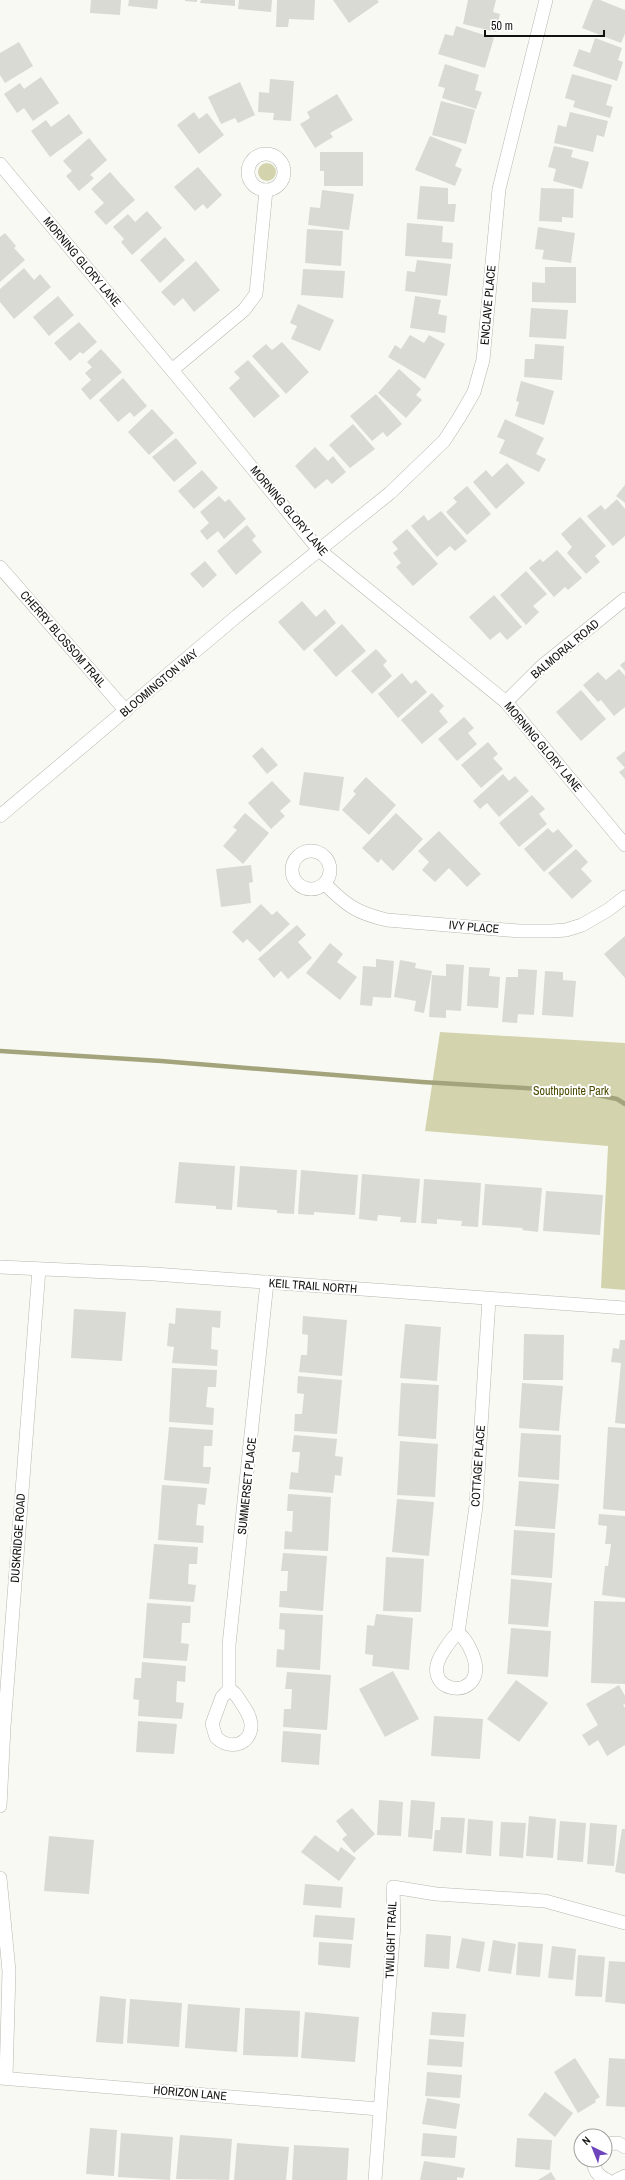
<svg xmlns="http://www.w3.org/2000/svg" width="625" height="2180" font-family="'Archivo Narrow',sans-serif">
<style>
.green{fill:#d3d4ae}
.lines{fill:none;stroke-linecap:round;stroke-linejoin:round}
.stream{stroke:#a3a47c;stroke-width:4.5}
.building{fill:#dadad4}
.minor-casing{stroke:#b7b7b1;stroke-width:14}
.minor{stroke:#fff;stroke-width:13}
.labels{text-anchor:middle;stroke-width:4;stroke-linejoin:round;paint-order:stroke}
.street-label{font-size:12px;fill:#121210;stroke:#fff}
.park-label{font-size:12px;fill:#4d4c03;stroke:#fff}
</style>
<rect width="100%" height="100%" fill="#f9f9f3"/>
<!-- green -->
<g class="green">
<circle cx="267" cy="172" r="9"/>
<path d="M440,1032L625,1043V1290L601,1288L608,1146L425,1131Z"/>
</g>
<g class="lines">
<!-- stream -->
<path class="stream" d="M0,1051L161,1061L422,1082L557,1090L592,1094L617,1099L625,1104"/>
</g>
<!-- building -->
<g class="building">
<path d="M91,0H121L120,15L90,13Z"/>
<path d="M129,0H158L157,9L128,6Z"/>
<path d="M185,0H197V2L185,1Z"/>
<path d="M201,0H235V6L200,3Z"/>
<path d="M239,0H272L271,12L238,9Z"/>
<path d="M277,0H315L314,20L289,19L288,27H276Z"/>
<path d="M333,0H377L379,2L349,23Z"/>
<path d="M468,0H496L493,12L500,14L496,32L463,24Z"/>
<path d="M593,0H600L625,10V34L621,43L582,28Z"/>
<path d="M456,26L494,38L485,68L438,54L445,34L453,36Z"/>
<path d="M595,38L622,48L618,60L623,62L617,81L573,66L579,49L590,53Z"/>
<path d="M19,42L33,66L5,83L0,75V53Z"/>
<path d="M445,64L479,75L475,90L482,92L476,109L442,98L445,88L438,86Z"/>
<path d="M572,74L612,85L606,105L613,107L610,118L573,107L575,101L565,98Z"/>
<path d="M41,77L59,103L33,121L24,108L17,113L4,94L20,83L24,89Z"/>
<path d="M270,79L294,81L291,121L273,120L274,113L258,112L259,92L269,93Z"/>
<path d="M240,82L255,115L238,123L235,118L221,124L208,97Z"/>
<path d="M337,94L353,120L330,133L333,137L315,148L300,124L310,118L307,112Z"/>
<path d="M441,101L475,110L466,144L432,135Z"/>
<path d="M194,112L199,119L207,113L224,135L199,154L177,125Z"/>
<path d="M570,112L608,121L604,137L597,135L593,152L554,143L558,125L566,127Z"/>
<path d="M69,114L83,133L50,157L31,131L46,120L51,127Z"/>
<path d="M430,136L462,149L455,166L462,169L455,186L415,170Z"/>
<path d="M89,138L107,160L90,175L94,178L79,191L66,176L72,171L63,161Z"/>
<path d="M554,146L573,150L571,157L589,162L582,189L553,181L556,169L548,167Z"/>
<path d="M320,152H363V186H324V171H320Z"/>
<path d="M198,167L222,195L207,209L203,204L195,211L174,187Z"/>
<path d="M110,172L135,200L106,225L94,212L104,203L91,189Z"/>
<path d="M420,186L448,188V204H456L454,222L417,219Z"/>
<path d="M541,188L574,189L573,218L562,217V222L539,221Z"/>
<path d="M322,190L354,194L349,230L308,225L310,207L320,208Z"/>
<path d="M147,211L162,228L132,255L121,242L124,239L113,227L128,214L135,222Z"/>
<path d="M407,223L443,226L442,242L453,243L452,259L405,256Z"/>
<path d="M538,227L575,233L571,263L542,259L544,250L535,249Z"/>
<path d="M307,229L343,231L341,266L305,263Z"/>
<path d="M5,233L16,246L14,248L25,260L0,282V237Z"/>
<path d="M165,237L185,260L160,283L140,260Z"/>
<path d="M417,260L451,264L447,296L405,291L407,271L415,272Z"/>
<path d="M196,261L220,290L194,312L183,298L174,306L161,292Z"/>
<path d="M545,267H576V303L532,302V282L545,283Z"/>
<path d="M24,268L34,280L40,274L51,287L14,319L0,302V289Z"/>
<path d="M303,269L345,271L343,298L301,295Z"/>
<path d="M58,296L74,315L49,336L33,317Z"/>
<path d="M415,296L441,300L438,314L447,316L445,333L410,328Z"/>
<path d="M298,304L334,320L320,351L291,339L297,326L290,323Z"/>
<path d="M531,308L568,310L566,339L529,337Z"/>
<path d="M79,322L97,342L83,354L80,352L70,361L54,343Z"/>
<path d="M410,335L424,343L429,335L445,344L425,379L388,357L395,345L401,349Z"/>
<path d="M282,342L309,372L286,394L252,356L266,344L272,350Z"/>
<path d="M535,344L564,346L562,380L524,377L525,359H534Z"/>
<path d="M101,349L122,372L90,400L81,389L91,380L85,373L92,367L87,362Z"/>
<path d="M248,360L280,396L254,418L229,388L240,378L234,372Z"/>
<path d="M399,369L421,389L416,395L422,400L406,418L378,393Z"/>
<path d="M123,378L147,406L134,417L130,412L118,422L99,400Z"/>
<path d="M521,381L554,391L544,425L515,416L519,402L516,401Z"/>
<path d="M376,394L402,424L387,437L383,432L372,441L350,416Z"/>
<path d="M152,409L174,433L149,455L128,432Z"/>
<path d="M505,419L544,438L536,454L546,459L539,472L499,453L505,440L497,437Z"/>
<path d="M353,424L375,449L350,468L329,445Z"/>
<path d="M176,438L197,463L174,482L152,457Z"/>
<path d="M315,447L328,461L333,456L346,472L332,484L327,479L315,489L295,466Z"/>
<path d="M507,463L525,483L496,509L473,482L486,470L492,477Z"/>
<path d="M202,470L218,488L194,509L178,491Z"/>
<path d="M625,485V503L616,496Z"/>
<path d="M467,486L491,514L467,535L446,512L457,502L453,498Z"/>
<path d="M219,496L225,502L229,499L246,519L224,539L218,531L207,540L200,531L209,523L200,512Z"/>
<path d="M617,499L625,509V536L613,546L587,516L601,505L605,510Z"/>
<path d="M441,511L467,541L455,551L450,546L437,557L411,526L424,515L428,521Z"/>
<path d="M580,517L606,546L595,556L600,562L586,574L567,553L572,547L561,534Z"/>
<path d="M247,525L256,536L252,540L262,552L236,575L217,551Z"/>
<path d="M407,529L438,564L413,586L396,567L401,563L393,553L398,549L392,542Z"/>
<path d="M557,550L582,578L568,590L565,587L554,597L529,568L540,559L543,562Z"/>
<path d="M205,561L217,575L203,588L190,574Z"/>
<path d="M526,571L547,594L533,606L539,612L526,625L500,595Z"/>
<path d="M494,595L522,627L507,640L500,632L490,640L469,617Z"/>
<path d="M302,601L316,617L325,609L336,623L304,651L278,622Z"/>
<path d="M342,624L366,651L336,677L313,650Z"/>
<path d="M376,649L387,661L383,665L392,676L372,694L351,671Z"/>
<path d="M625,661V671L620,665Z"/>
<path d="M619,669L625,676V707L614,716L601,700L598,702L583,685L598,672L606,680Z"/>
<path d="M402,673L411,684L416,680L427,692L398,718L378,694Z"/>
<path d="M581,690L606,719L581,741L556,712Z"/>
<path d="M432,693L444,706L439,711L448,722L422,744L401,720Z"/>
<path d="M464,717L474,728L468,733L477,744L457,761L438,739Z"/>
<path d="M488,742L498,754L493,758L503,769L481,788L461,765Z"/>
<path d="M262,747L278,765L267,774L252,756Z"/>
<path d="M625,751V779L619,772L625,768L616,758Z"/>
<path d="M304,772L344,777L339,811L299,805Z"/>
<path d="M503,774L509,781L515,776L529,791L499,817L487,803L480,809L473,801Z"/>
<path d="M366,777L396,805L369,835L342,810L356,794L353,791Z"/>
<path d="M272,781L291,801L280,811L285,816L271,829L248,803Z"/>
<path d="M532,795L545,809L539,814L547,824L519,847L499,823Z"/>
<path d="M245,813L269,833L243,864L223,846L237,830L233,827Z"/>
<path d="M396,813L423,839L393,871L381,859L378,863L362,848Z"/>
<path d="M548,828L553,833L558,829L573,846L544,872L524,849Z"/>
<path d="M439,831L481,874L467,887L449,868L435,882L422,870L429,862L418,851Z"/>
<path d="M576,849L588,862L581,869L592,881L572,899L548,873Z"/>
<path d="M251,865L253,882L249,883L251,903L221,907L216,869Z"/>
<path d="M261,904L272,915L277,911L290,924L260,952L247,939L243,943L232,932Z"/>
<path d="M297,925L306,935L298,942L312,958L288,979L281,971L274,978L258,959Z"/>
<path d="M625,936V978L604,954Z"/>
<path d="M330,943L343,954L337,962L357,977L340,1000L306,973Z"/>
<path d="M376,959L394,961L391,998L373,997L372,1006L360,1005L363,966L376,967Z"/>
<path d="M400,960L416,963L415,968L432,971L424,1013L414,1011L416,1001L394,997Z"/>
<path d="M446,964L464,965L461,1011L446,1010V1018L429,1017L432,975L446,976Z"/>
<path d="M469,967L490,968L489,976L500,977L498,1008L467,1006Z"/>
<path d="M518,969L537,970L534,1015L518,1014L517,1023L502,1022L506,977H518Z"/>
<path d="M545,971L563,972V980L576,981L573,1017L542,1015Z"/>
<path d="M179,1162L235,1166L232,1210L216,1209V1206L175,1203Z"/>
<path d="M240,1166L297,1170L294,1214L277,1213V1210L237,1207Z"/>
<path d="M301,1170L358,1175L355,1215L314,1212V1215L298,1214Z"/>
<path d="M362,1174L420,1179L416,1223L400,1222L401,1217L378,1215L377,1221L359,1219Z"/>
<path d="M424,1179L481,1183L478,1227L461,1226L462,1221L437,1219V1224L421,1223Z"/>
<path d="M485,1184L542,1188L538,1232L522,1230L523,1228L482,1225Z"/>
<path d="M546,1191L603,1195L600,1235L543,1231Z"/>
<path d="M176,1308L221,1311L220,1328L212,1327L211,1349L218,1350L217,1366L172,1363L174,1347L167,1346L169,1323L175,1324Z"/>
<path d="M74,1309L126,1312L122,1361L71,1358Z"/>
<path d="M303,1316L347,1320L342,1376L299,1372L301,1355H307L308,1335L302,1334Z"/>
<path d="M405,1324L441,1327L437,1381L400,1378Z"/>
<path d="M524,1334L564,1335L563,1380H523Z"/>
<path d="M620,1340H625V1424L615,1423L621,1363L611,1362L613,1348L619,1349Z"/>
<path d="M172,1368L217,1370L216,1387H208L206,1407L214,1408L213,1425L169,1422Z"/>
<path d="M298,1376L342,1380L337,1434L294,1431L295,1414H302L304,1394L297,1393Z"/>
<path d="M401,1383L439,1385L436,1439L398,1436Z"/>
<path d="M522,1383L563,1386L559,1431L519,1428Z"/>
<path d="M169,1427L213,1430L212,1446H204L203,1467H211L209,1484L164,1480Z"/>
<path d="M608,1427L625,1428V1511L603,1509Z"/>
<path d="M521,1433L561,1435L559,1480L518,1477Z"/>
<path d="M294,1435L337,1439L335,1456L343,1457L341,1476L335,1475L333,1493L289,1489L291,1472L298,1473L300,1452H292Z"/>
<path d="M400,1441L438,1444L435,1497L397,1495Z"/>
<path d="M519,1481L559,1484L555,1529L515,1526Z"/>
<path d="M162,1485L207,1488L205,1505L198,1504L196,1525L204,1526L203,1543L158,1540Z"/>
<path d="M288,1494L331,1497L328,1551L284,1549L285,1531L292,1532L293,1511H287Z"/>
<path d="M397,1499L434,1502L429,1556L392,1552Z"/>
<path d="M599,1514L625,1516V1598L602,1595L605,1566H608L611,1544H605L607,1526L598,1525Z"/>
<path d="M514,1530L555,1533L552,1578L511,1575Z"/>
<path d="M154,1544L198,1547L197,1564H189L188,1584L196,1585L194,1602L149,1599Z"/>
<path d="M283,1553L327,1556L323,1611L279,1607L280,1591H287L288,1571H281Z"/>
<path d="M386,1557L424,1559L421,1612L383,1611Z"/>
<path d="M511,1579L552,1583L548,1627L508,1624Z"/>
<path d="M594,1601L625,1602V1684L591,1683Z"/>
<path d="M147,1603L191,1606L190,1623H182L181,1643L189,1644L187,1661L143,1658Z"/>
<path d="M280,1613L323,1615L320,1670L276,1667L277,1649L284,1650L285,1630L279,1629Z"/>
<path d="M376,1614L413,1618L409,1670L372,1666L373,1655L365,1654L367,1625L374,1626Z"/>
<path d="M511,1628L551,1631L548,1677L507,1674Z"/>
<path d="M142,1662L186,1666L185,1682L177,1681L176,1702L184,1703L182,1719L138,1716L139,1700L133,1699L135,1678H141Z"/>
<path d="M393,1671L419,1719L385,1737L359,1689Z"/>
<path d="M287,1672L331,1675L327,1730L283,1727L284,1709H291L292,1689H285Z"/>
<path d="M516,1680L548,1703L519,1742L487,1719Z"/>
<path d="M619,1685L625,1696V1704L623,1705L625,1708V1745L607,1756L598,1740L589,1746L582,1735L598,1725L586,1704Z"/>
<path d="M434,1716L483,1719L480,1759L431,1756Z"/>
<path d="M138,1721L177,1724L174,1754L136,1752Z"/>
<path d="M283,1731L321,1734L319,1765L281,1762Z"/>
<path d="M379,1800L403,1802L401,1836L377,1835Z"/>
<path d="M411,1800L435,1802L432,1839L408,1837Z"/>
<path d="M352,1808L375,1834L354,1853L342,1839L347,1835L336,1821Z"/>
<path d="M529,1816L556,1819L553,1858L526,1856Z"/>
<path d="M441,1817L465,1818L462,1853L433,1851L435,1830H440Z"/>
<path d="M468,1819L493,1821L491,1856L466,1854Z"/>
<path d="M560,1821L586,1823L583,1862L557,1860Z"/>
<path d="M501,1822L526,1823L523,1858L499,1856Z"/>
<path d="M590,1823L617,1825L614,1866L587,1864Z"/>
<path d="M622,1829H625V1874L615,1872Z"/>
<path d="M315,1835L338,1852L341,1847L356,1858L339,1881L301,1852Z"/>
<path d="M49,1836L94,1840L89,1894L44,1891Z"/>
<path d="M305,1884L343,1887L341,1908L303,1905Z"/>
<path d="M315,1915L355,1918L353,1940L313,1937Z"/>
<path d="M426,1934L451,1936L449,1969L424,1967Z"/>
<path d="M462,1938L485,1942L480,1972L456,1968Z"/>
<path d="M493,1940L516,1944L511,1974L488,1971Z"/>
<path d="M319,1942L352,1944L350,1968L318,1965Z"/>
<path d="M518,1942L543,1944L540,1977L516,1975Z"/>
<path d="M552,1946L576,1949L573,1980L548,1978Z"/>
<path d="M578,1955L605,1957L602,1997L575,1996Z"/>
<path d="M609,1961L625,1962V2004L605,2002Z"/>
<path d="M100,1996L126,1999L123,2044L96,2042Z"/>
<path d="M130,1999L182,2003L179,2047L127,2043Z"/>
<path d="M188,2004L240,2008L237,2052L185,2048Z"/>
<path d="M245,2008L300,2011L298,2057L243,2055Z"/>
<path d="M305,2012L359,2017L355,2062L301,2058Z"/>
<path d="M432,2012L466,2014L464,2037L430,2035Z"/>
<path d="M429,2039L464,2042L462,2067L427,2065Z"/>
<path d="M575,2058L600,2097L595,2100L596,2102L578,2113L554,2072Z"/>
<path d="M609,2058L625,2059V2107L606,2106Z"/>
<path d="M427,2072L462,2075L460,2098L425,2096Z"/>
<path d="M545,2092L573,2113L555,2137L528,2115Z"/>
<path d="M427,2098L460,2104L456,2129L422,2124Z"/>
<path d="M90,2128L117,2130L114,2176L86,2174Z"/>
<path d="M121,2133L173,2137L170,2180L118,2177Z"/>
<path d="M423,2133L457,2136L455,2158L421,2156Z"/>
<path d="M180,2135L232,2139L229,2180L176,2179Z"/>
<path d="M517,2138L552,2140L550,2170L515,2167Z"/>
<path d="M237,2143L289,2147L286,2180H234Z"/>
<path d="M294,2145L349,2148L347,2180H292Z"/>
<path d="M424,2161L465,2168L463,2178L457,2177V2180H420Z"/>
<path d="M551,2172L556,2180H538Z"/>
</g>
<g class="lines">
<!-- minor casing -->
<g class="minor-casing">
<g id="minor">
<circle cx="266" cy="172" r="18"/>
<path d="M0,164L191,393L319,550L506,702L625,845"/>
<path d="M172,370L244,310L256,294L266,190"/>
<path d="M0,567L126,711"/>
<path d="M506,702L542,666L625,599"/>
<path d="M0,816L237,616L390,493L444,441L459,418L474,392L483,360L499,189L546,0"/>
<circle cx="311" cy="870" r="19"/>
<path d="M325,884C347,906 357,913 387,920L519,931H552L566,930L582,925L608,910L625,897"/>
<path d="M0,1267L154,1274L625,1308"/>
<path d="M458,1633L476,1506L489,1299"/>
<path d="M458,1633C466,1638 473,1653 475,1662C483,1703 416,1693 443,1652C447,1646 452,1637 458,1633Z"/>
<path d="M229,1690V1645L267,1282"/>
<path d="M229,1690C235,1692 237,1696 240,1701C245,1708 250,1715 251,1724C252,1745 229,1751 216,1737L212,1724L222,1697Z"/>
<path d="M0,1806L4,1727L39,1269"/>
<path d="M0,1878L9,1971L6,2078"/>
<path d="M0,2078L379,2109"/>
<path d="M605,2144L618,2143L625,2147"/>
<path d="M593,2160C594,2170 598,2177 607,2180"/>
<path d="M375,2180L394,1924L393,1887L436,1894L545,1901L625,1923"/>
<path d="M617,2180L625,2176"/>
</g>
</g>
<!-- minor -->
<use href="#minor" class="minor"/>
</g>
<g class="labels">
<!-- street labels -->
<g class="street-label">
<text transform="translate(82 262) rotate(50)" y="4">MORNING GLORY LANE</text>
<text transform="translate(488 305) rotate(-85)" y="4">ENCLAVE PLACE</text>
<text transform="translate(289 511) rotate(50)" y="4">MORNING GLORY LANE</text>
<text transform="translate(63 639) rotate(49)" y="4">CHERRY BLOSSOM TRAIL</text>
<text transform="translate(565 649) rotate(-40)" y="4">BALMORAL ROAD</text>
<text transform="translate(159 683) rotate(-40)" y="4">BLOOMINGTON WAY</text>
<text transform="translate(543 747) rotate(50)" y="4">MORNING GLORY LANE</text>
<text transform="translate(474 927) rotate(5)" y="4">IVY PLACE</text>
<text transform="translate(313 1286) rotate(4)" y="4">KEIL TRAIL NORTH</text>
<text transform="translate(478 1466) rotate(-86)" y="4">COTTAGE PLACE</text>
<text transform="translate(247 1486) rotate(-84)" y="4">SUMMERSET PLACE</text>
<text transform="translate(18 1538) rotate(-86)" y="4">DUSKRIDGE ROAD</text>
<text transform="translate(391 1940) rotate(-88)" y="4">TWILIGHT TRAIL</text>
<text transform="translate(190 2093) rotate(5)" y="4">HORIZON LANE</text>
</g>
<!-- park labels -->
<g class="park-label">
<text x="571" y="1095">Southpointe Park</text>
</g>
</g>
<!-- north arrow -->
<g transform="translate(593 2148) rotate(317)"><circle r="19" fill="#ffffff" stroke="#a0a09f"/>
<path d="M0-3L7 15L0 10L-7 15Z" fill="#6e44bc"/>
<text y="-6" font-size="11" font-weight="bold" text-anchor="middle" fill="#121210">N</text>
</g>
<!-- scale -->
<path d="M485 30v6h119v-6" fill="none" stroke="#121210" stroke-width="2"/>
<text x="491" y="30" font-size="12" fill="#121210" stroke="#ffffff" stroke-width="3" paint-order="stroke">50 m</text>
</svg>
